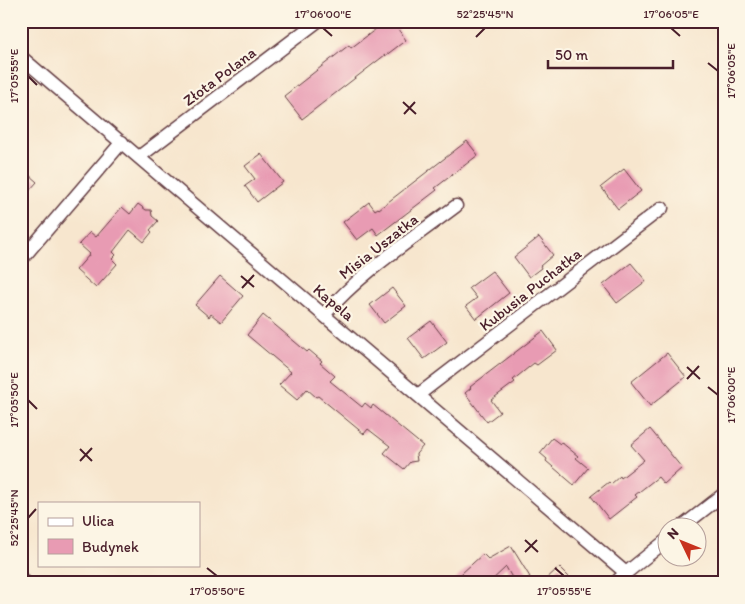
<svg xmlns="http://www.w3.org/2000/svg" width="745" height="604" font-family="Itim,sans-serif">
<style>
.building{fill:#e89bb3}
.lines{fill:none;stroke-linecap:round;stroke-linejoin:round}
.minor-casing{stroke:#643d43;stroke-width:15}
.minor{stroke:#fff;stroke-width:12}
.ticks{fill:none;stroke:#4a1f2b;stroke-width:2}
.labels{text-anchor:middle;stroke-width:4.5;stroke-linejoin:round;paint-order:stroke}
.street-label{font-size:16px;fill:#4a1f2b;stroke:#fcf5e5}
.neatline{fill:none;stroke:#4a1f2b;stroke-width:2}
.ticks-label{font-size:12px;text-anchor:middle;fill:#4a1f2b}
</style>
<rect width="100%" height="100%" fill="#fcf5e5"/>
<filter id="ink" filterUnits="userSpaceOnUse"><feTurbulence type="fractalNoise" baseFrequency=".02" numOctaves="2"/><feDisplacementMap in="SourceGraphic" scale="10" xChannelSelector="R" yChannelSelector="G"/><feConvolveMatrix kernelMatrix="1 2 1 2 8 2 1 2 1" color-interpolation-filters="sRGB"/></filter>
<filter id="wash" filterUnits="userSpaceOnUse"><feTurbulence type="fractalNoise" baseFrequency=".0096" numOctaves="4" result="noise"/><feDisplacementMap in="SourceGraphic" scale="20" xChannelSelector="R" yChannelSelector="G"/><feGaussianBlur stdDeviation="1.12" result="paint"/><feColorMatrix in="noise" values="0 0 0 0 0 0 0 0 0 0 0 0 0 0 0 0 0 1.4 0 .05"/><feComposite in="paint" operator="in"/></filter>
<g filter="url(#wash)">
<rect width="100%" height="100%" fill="#f7e6ce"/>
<g id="blocks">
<!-- building -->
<g class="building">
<path d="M370,21H392L406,40L385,56V55L302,119L284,96L349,45L351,48L376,29Z"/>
<path d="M467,141L478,155L435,188L437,190L378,235L373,228L357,240L343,222L369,202L375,210L378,208L379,209Z"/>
<path d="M261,154L283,182L257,202L245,186L255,179L245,166Z"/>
<path d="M21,168L37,182L21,200Z"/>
<path d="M624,169L641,191L618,209L601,187Z"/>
<path d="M138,204L146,210H151L152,216L158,221L150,230L152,232L144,242L130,230L113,252L116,255L112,259L117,264L96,288L76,270L90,254L79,244L90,232L96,237L122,207L130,214Z"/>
<path d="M539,237L553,255L540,266L541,268L529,277L514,257Z"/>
<path d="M631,263L646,281L617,303L603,285Z"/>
<path d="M492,271L509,293L476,319L466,306L477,298L469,288Z"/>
<path d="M220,276L243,296L221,322L211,314L209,317L195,305Z"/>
<path d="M392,288L406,306L384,323L370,305Z"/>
<path d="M263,315L307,352L309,350L322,361L320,363L335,376L330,381L362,407L365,403L371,408L373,405L423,446L416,454L417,461L410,462L404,469L384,453L390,446L368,429L364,434L318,396L316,397L307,389L297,400L279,385L291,372L247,335Z"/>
<path d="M431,321L447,342L424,359L408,338Z"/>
<path d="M543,331L557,350L537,365L534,363L513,380L515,382L491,400L500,412L487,422L465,393L471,388L470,387Z"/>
<path d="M667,353L686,377L650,406L631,382Z"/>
<path d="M650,429L682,468L664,484L658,477L635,495L637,497L609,519L591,496L609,482L611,484L620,476L621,478L644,460L631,445Z"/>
<path d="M552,438L560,444L561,442L578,456L576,458L588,468L574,485L546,461L547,459L540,453Z"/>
<path d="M511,546L530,577L519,583H515L506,567L489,583H451L483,554L488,559Z"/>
<path d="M559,567L575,583H542Z"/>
</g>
</g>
</g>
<g filter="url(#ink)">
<use href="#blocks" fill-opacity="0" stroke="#643d43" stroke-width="1"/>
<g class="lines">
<!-- minor casing -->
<g class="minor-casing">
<g id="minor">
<path d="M21,57L626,573"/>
<path d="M139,157L318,21"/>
<path d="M21,260L122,142"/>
<path d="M324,315C361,272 411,240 456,206"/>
<path d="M418,395L662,208"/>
<path d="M683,526L724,494"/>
<path d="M21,578L26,583"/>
<path d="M615,583L626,573L668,539"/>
</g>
</g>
<!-- minor -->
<use href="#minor" class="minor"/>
</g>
</g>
<!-- ticks -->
<path class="ticks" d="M323,28L332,36M671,28L680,36M476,37L485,28M708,63L718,71M28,76L37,85M403,102L416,114M404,114L415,102M241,276L254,287M242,288L254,275M687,367L700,379M687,379L699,366M708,387L718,395M28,400L37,409M80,449L92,461M80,461L92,448M28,518L36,509M525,540L538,552M525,552L537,540M207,568L217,576M555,568L564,576"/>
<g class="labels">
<!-- street labels -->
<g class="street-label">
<text transform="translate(219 76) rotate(-37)" y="6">Złota Polana</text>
<text transform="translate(378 246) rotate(-38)" y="6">Misia Uszatka</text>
<text transform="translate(530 289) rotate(-38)" y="6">Kubusia Puchatka</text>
<text transform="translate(334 302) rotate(40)" y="6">Kapela</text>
</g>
</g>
<!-- margin -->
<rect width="745" height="604" fill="none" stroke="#fcf5e5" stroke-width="55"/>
<!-- legend -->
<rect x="38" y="502" width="162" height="65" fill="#fcf5e5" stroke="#b59f9b"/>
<rect x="48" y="518" width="25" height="8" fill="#ffffff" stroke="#b59f9b"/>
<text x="82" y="526" font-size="15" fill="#4a1f2b">Ulica</text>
<rect x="48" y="539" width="25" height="15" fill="#e89bb3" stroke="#b59f9b"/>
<text x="82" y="552" font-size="15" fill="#4a1f2b">Budynek</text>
<!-- north arrow -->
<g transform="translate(682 542) rotate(313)"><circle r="24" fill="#fcf5e5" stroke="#b59f9b"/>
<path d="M0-4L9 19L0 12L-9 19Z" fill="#c8321e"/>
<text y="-8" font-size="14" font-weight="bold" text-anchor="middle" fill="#4a1f2b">N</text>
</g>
<!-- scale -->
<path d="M548 60v8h125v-8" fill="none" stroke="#4a1f2b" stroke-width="2.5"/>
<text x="555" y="60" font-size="15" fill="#4a1f2b" stroke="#fcf5e5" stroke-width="4" paint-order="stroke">50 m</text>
<rect x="28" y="28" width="690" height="548" class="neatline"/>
<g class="ticks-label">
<text x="323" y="18">17°06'00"E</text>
<text x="485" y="18">52°25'45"N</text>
<text x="671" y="18">17°06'05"E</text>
<text transform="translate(731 71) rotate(-90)" y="4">17°06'05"E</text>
<text transform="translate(14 76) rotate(-90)" y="4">17°05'55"E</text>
<text transform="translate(731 395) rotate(-90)" y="4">17°06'00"E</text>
<text transform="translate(14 400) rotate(-90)" y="4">17°05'50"E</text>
<text transform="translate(14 518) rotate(-90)" y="4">52°25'45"N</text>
<text x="217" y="595">17°05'50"E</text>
<text x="564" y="595">17°05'55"E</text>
</g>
</svg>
